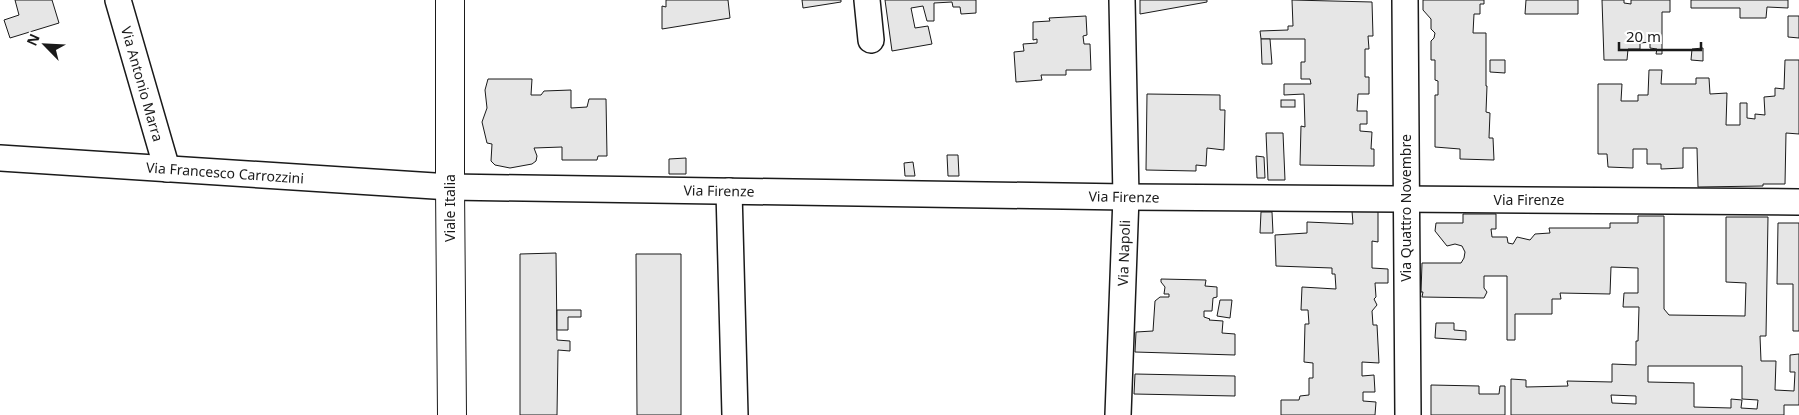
<svg xmlns="http://www.w3.org/2000/svg" width="1799" height="415" font-family="'Noto Sans',sans-serif">
<style>
.building{fill:#e6e6e6;stroke:#1a1a1a;fill-rule:evenodd}
.lines{fill:none;stroke-linecap:round;stroke-linejoin:round}
.minor-casing{stroke:#1a1a1a;stroke-width:28}
.tertiary-casing{stroke:#1a1a1a;stroke-width:30}
.minor{stroke:#fff;stroke-width:25}
.tertiary{stroke:#fff;stroke-width:28}
.labels{text-anchor:middle;stroke-width:4;stroke-linejoin:round;paint-order:stroke}
.street-label{font-size:14px;fill:#1a1a1a;stroke:#fff}
</style>
<rect width="100%" height="100%" fill="#fff"/>
<!-- building -->
<g class="building">
<path d="M15,0H52L59,23L10,38L4,20L19,15Z"/>
<path d="M666,0H728L730,18L662,29V6L666,7Z"/>
<path d="M802,0H841V2L803,8Z"/>
<path d="M885,0H976V13L961,14L960,7H953L952,2L934,3V21H927L923,6L911,8L915,28L928,26L932,44L892,51Z"/>
<path d="M1140,0H1207V2L1140,14Z"/>
<path d="M1292,0L1372,2L1373,36H1368L1369,49H1365V77H1369V94H1358L1357,111H1367V124H1360V131L1372,132L1371,149H1374V166L1300,165L1301,126L1305,127L1304,94L1284,95V84H1311L1310,79H1301V62H1305V39H1261L1260,31L1288,30V26H1293Z"/>
<path d="M1423,0H1484V4H1480V14H1474L1473,33H1486V86H1487L1486,112L1490,113L1489,138H1493L1494,160L1460,159V149L1435,147V95H1438V81L1435,80V60H1431V41L1434,38L1435,33L1431,29V19L1423,10Z"/>
<path d="M1526,0H1578V14H1525Z"/>
<path d="M1602,0H1624V3L1631,4V0H1670V12H1662V54H1656L1657,49L1650,48V42L1640,43V49H1628L1627,60H1604Z"/>
<path d="M1691,0H1788V8L1767,7L1766,18H1740V8H1691Z"/>
<path d="M1086,16L1087,35L1083,36L1084,44H1090L1091,70H1066V75H1041L1042,80L1016,82L1014,52L1024,51L1023,44L1037,43V39L1033,40V22L1050,21L1049,18Z"/>
<path d="M1788,16H1799V38L1788,37Z"/>
<path d="M1261,39H1270L1272,64H1262Z"/>
<path d="M1703,48V61L1691,60L1692,49Z"/>
<path d="M1490,60H1505V73L1490,72Z"/>
<path d="M1785,60H1799V134L1786,133L1785,184H1763V186L1698,187L1697,148H1683V168L1661,169V164H1647V149H1633V168L1608,167L1607,154H1598V84H1622L1621,101H1638V95H1648L1649,70H1662L1661,84H1696V78H1709L1710,94L1727,93L1726,125H1740V103H1747V118L1755,119V114L1765,115L1764,97L1775,96V88L1784,89Z"/>
<path d="M488,79H532L531,95H541L544,91L571,90V108L587,107L589,99H606L607,156H598L597,160H562V147L534,148L537,156L536,161L532,164L510,168L495,165L491,161L492,144L487,143L482,122L487,108L485,90Z"/>
<path d="M1147,94L1220,95V110H1225L1224,150L1207,148L1206,166L1196,165V171L1146,170Z"/>
<rect x="1281" y="100" width="14" height="7"/>
<path d="M1266,133H1283L1285,180H1268Z"/>
<path d="M947,155H958L959,176H948Z"/>
<path d="M1256,156L1264,157L1265,178H1257Z"/>
<path d="M686,158V174H669V159Z"/>
<path d="M913,162L915,176H905L904,163Z"/>
<path d="M1352,211H1378V242L1372,241V268L1388,269V283H1375L1376,297L1374,299L1377,305L1372,311L1373,325H1377L1379,363L1362,362V376L1374,375L1375,392H1363V401L1376,402L1375,415H1281V400H1299L1300,396L1309,395V378H1313V363L1304,362L1305,324H1309L1308,310H1301L1302,287L1336,289L1335,274H1332V268L1276,266L1275,235L1307,233V222L1353,224Z"/>
<path d="M1261,212H1272L1273,233H1260Z"/>
<path d="M1463,214H1496V229H1491L1492,237H1507L1508,243L1513,244L1517,237L1530,240L1535,234L1550,233L1549,228H1610V223H1638V216H1664V309L1669,315L1745,316L1746,283L1726,282V217H1768L1766,336H1760L1761,361H1776L1775,390L1794,391L1795,372H1790V355L1799,354V405H1784V415H1511V379L1526,380V387L1568,386L1567,381L1612,382V364L1636,365V341H1638L1639,307H1623L1624,293H1638V268L1611,267L1610,294L1560,293L1561,299H1552V314H1515V340H1507V276H1484V288L1487,292L1484,298L1422,297L1423,292H1421L1422,263H1461L1464,258L1465,252L1462,246L1455,244L1447,246L1435,231L1436,223H1463ZM1648,366H1742V399L1758,400L1757,409L1741,408L1742,400L1731,399V408L1694,407V383L1648,382ZM1611,395L1636,396V404L1612,403Z"/>
<path d="M1778,223H1799V331H1793V284H1777Z"/>
<path d="M556,253L557,340L570,341V351L558,350L557,415H520V254Z"/>
<path d="M636,254H681V415H637Z"/>
<path d="M1161,279L1206,280L1205,286L1217,287V297L1213,298L1212,311H1204V317L1210,319L1209,320L1223,321L1222,333L1235,334V355L1135,352L1136,332L1153,331L1155,301L1160,297H1169V294H1164L1165,287L1161,282Z"/>
<path d="M1220,300H1232L1230,318L1217,316Z"/>
<path d="M557,310H581V317H568V330H557Z"/>
<path d="M1436,323H1454V330L1466,331V340L1435,338Z"/>
<path d="M1135,374L1235,376V396L1134,394Z"/>
<path d="M1431,385L1479,386V394H1499L1500,386H1505V415H1431Z"/>
</g>
<g class="lines">
<!-- minor casing -->
<g class="minor-casing">
<g id="minor">
<path d="M118,0L167,169"/>
<path d="M867,0L871,40"/>
<path d="M1405,0L1408,415"/>
<path d="M0,158L450,187L1126,197L1799,202"/>
<path d="M729,191L735,415"/>
<path d="M1118,415L1126,197L1122,0"/>
</g>
</g>
<!-- tertiary casing -->
<g class="tertiary-casing">
<path id="tertiary" d="M450,0V187L452,415"/>
</g>
<!-- minor -->
<use href="#minor" class="minor"/>
<!-- tertiary -->
<use href="#tertiary" class="tertiary"/>
</g>
<g class="labels">
<!-- street labels -->
<g class="street-label">
<text transform="translate(142 84) rotate(74)" y="5">Via Antonio Marra</text>
<text transform="translate(225 173) rotate(4)" y="5">Via Francesco Carrozzini</text>
<text transform="translate(719 191) rotate(1)" y="5">Via Firenze</text>
<text transform="translate(1124 197) rotate(1)" y="5">Via Firenze</text>
<text x="1529" y="205">Via Firenze</text>
<text transform="translate(450 208) rotate(-90)" y="5">Viale Italia</text>
<text transform="translate(1406 208) rotate(-90)" y="5">Via Quattro Novembre</text>
<text transform="translate(1124 253) rotate(-88)" y="5">Via Napoli</text>
</g>
</g>
<!-- north arrow -->
<g transform="translate(45 45) rotate(294)" stroke="#ffffff" stroke-width="4" paint-order="stroke">
<path d="M0-4L9 19L0 12L-9 19Z" fill="#1a1a1a"/>
<text y="-8" font-size="14" font-weight="bold" text-anchor="middle" fill="#1a1a1a">N</text>
</g>
<!-- scale -->
<path d="M1619 42v8h82v-8" fill="none" stroke="#1a1a1a" stroke-width="2.5"/>
<text x="1626" y="42" font-size="15" fill="#1a1a1a" stroke="#ffffff" stroke-width="4" paint-order="stroke">20 m</text>
</svg>
